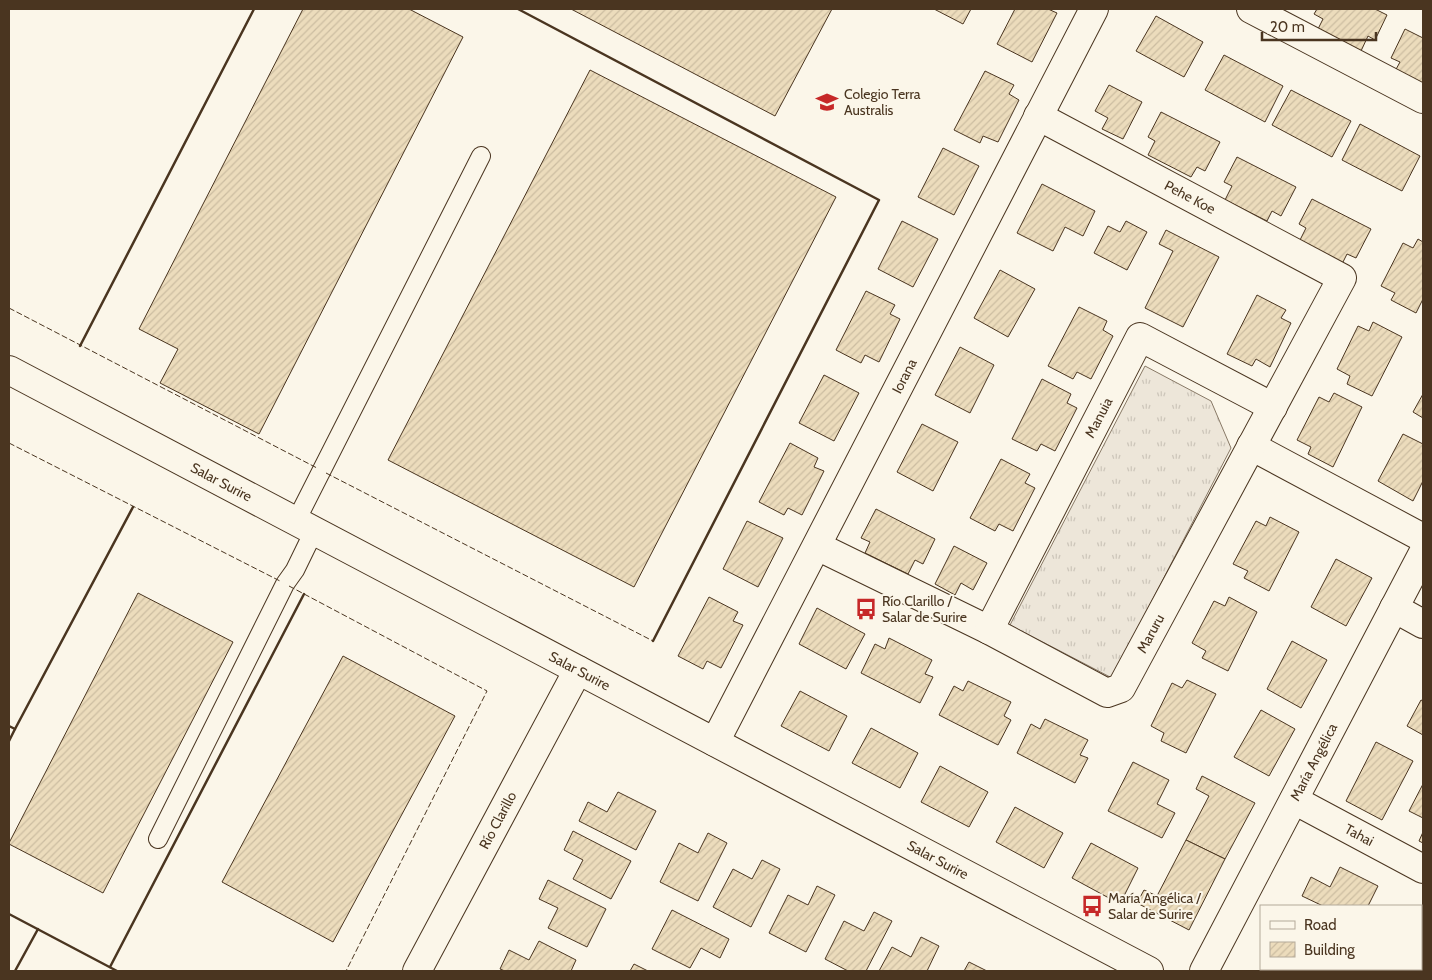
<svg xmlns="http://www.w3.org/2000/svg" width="1432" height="980" font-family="Cabin,sans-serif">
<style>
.grass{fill:url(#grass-tufts);stroke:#887966}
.building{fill:url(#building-hatch);stroke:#4a3520}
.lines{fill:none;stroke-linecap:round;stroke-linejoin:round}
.service-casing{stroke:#4a3520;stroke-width:20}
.minor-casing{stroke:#4a3520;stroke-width:30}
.service{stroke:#fbf6e9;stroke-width:18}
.minor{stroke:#fbf6e9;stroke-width:28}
.fence{stroke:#4a3520;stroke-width:1;stroke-dasharray:6 2.5;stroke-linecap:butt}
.wall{stroke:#4a3520;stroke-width:2.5}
.labels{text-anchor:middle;stroke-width:4;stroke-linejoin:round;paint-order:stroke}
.poi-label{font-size:14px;fill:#4a3520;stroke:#fbf6e9;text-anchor:start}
.street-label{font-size:14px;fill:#4a3520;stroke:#fbf6e9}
</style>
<defs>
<pattern id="grass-tufts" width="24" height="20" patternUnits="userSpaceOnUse" patternTransform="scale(1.25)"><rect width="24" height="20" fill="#ede6d9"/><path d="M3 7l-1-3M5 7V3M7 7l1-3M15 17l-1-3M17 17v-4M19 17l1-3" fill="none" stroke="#cdc6ba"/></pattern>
<pattern id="building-hatch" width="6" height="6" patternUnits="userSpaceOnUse" patternTransform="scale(1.25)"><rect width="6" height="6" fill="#ecdcbc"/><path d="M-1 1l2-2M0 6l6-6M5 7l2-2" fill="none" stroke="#ccbda1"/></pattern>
</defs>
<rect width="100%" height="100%" fill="#fbf6e9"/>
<!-- grass -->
<path class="grass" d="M1145,366L1211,401L1231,448L1112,678L1010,625Z"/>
<!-- building -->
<g class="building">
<path d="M303,9H409L463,37L259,434L160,383L178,349L139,329Z"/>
<path d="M571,9H832L775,116Z"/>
<path d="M934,9H971L963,24Z"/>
<path d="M1015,9H1048L1057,13L1032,62L997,44Z"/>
<path d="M1317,9H1375L1387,15L1375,40L1368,36L1361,51L1318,29L1323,19L1314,14Z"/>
<path d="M1156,16L1203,42L1184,77L1136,51Z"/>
<path d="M1405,29L1423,38V87L1394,73L1400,62L1391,58Z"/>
<path d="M1224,55L1283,86L1265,122L1205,90Z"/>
<path d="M590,70L836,197L634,587L388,460Z"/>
<path d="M985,71L1014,85L1009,94L1019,100L998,142L983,136L980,143L954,130Z"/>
<path d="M1109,85L1142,102L1123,139L1102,129L1108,118L1095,111Z"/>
<path d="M1291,90L1351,121L1332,157L1272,125Z"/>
<path d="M1161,112L1220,142L1205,171L1197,167L1191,177L1148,155L1155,141L1148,137Z"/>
<path d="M1360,124L1420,156L1402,191L1342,160Z"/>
<path d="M943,148L979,166L954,215L918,197Z"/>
<path d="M1237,157L1296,187L1281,216L1272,211L1267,221L1225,200L1232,186L1224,182Z"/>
<path d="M1042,184L1095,211L1083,236L1065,227L1053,251L1017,233Z"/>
<path d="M1312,199L1371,229L1356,258L1347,254L1342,264L1299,242L1306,228L1299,224Z"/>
<path d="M902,221L938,239L913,287L878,269Z"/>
<path d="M1126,221L1147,232L1127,270L1094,253L1108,226L1120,232Z"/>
<path d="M1166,230L1219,257L1183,327L1145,308L1173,251L1159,244Z"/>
<path d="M1418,239L1423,242V299L1416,313L1391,300L1395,293L1381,286L1403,243L1413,248Z"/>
<path d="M1000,270L1035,289L1008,337L974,318Z"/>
<path d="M866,291L895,305L890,314L900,319L879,362L865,355L861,363L836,350Z"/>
<path d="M1257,295L1286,310L1281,318L1291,323L1270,367L1256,359L1252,366L1227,354Z"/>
<path d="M1079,307L1107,321L1103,330L1113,336L1091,379L1077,372L1073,379L1048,366Z"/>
<path d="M1373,322L1402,337L1372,396L1347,384L1350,376L1337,369L1358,326L1369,331Z"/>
<path d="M960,347L994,365L970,413L935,395Z"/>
<path d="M824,375L859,393L834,441L799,423Z"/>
<path d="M1042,379L1071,394L1067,403L1077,408L1055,451L1041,444L1037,451L1012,439Z"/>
<path d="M1334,393L1362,407L1333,467L1308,454L1311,447L1297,440L1319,397L1329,402Z"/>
<path d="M1423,394V418L1413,412Z"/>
<path d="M922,424L958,442L933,491L897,472Z"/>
<path d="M1403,434L1423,444V481L1413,501L1378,481Z"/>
<path d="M790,443L818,458L814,467L824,471L802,515L788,508L784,515L759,502Z"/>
<path d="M1001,459L1030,474L1025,483L1035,488L1013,531L999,524L995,531L970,518Z"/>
<path d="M876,509L935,539L923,564L915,560L908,574L865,553L870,542L861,538Z"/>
<path d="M1270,517L1299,532L1269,591L1244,578L1248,571L1233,564L1256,521L1266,526Z"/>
<path d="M747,521L783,538L758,587L723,569Z"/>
<path d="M954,546L987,563L973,590L961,583L955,595L935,584Z"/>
<path d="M1336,559L1372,578L1346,626L1311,607Z"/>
<path d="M138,593L233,642L103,893L9,844V843Z"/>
<path d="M709,597L738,612L733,621L743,625L721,668L707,661L703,669L678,656Z"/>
<path d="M1229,597L1257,612L1228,671L1202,658L1206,651L1192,643L1214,601L1225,606Z"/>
<path d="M817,608L865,634L846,669L799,644Z"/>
<path d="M889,638L932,660L925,674L933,677L920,703L861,673L875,644L885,649Z"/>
<path d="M1292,641L1327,660L1301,708L1267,689Z"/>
<path d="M343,656L455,716L333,942L222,882Z"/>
<path d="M1187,680L1216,694L1186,753L1161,741L1164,733L1151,726L1172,683L1182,688Z"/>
<path d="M968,681L1011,702L1004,716L1011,720L998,745L939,715L954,686L963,691Z"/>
<path d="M800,691L847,716L829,751L781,726Z"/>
<path d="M1421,700L1423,701V735L1407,726Z"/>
<path d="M1261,710L1295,729L1269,776L1234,757Z"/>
<path d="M1045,719L1088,740L1080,755L1088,758L1075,783L1017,753L1031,724L1040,729Z"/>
<path d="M871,728L918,753L900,788L852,763Z"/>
<path d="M1376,742L1413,761L1382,820L1346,801Z"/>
<path d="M1133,762L1169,780L1157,804L1175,813L1162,838L1108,811Z"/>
<path d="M940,766L988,792L969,827L921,802Z"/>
<path d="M1202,776L1255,803L1225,859L1186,840L1209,796L1196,789Z"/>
<path d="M1423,784V818L1409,811Z"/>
<path d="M618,792L656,811L636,850L579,821L588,802L607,812Z"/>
<path d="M1015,807L1063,833L1044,868L996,842Z"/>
<path d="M573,831L631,861L611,899L573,879L583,860L564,850Z"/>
<path d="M1423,832V843L1419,841Z"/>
<path d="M708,833L727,843L698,901L660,882L679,843L698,853Z"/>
<path d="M1186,840L1225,859L1189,930L1137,903L1144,890L1157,896Z"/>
<path d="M1091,843L1138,868L1120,904L1072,878Z"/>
<path d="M762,860L780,869L751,927L713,907L733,869L752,879Z"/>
<path d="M1340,867L1378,886L1368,906H1323L1302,896L1311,877L1330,887Z"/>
<path d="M548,880L606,909L587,947L548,928L558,908L539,899Z"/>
<path d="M817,886L835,895L806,952L769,933L788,895L808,905Z"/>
<path d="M672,910L729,939L720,958L701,948L690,968L652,949Z"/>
<path d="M874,912L892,921L866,971H848L825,959L844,921L864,931Z"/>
<path d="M921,937L939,946L927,971H879L892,947L911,957Z"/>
<path d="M539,941L576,960L571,971H505L500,969L509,950L529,960Z"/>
<path d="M969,962L987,971H964Z"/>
<path d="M634,964L648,971H630Z"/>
<path d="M1284,969H1330L1329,971H1282Z"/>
<path d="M1346,969H1381L1386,971H1344Z"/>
</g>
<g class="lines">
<!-- service casing -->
<g class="service-casing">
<g id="service">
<path d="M296,521L481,156"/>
<path d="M158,839L285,584L295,570L314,531"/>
</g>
</g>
<!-- minor casing -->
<g class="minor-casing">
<g id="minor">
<path d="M1251,9L1423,99"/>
<path id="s1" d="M9,370L1149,971"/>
<path d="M1251,446L1423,538"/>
<path id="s2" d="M817,546L989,630L1107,693L1121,688L1342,278L1038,116"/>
<path d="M1394,608L1423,624"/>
<path id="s3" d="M989,630L1140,337L1273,407"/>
<path id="s4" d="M715,742L1094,9"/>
<path id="s5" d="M1294,800L1423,869"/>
<path id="s6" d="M417,971L578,670"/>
<path id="s7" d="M1204,971L1423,553"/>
</g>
</g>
<!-- service -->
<use href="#service" class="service"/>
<!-- minor -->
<use href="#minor" class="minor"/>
<!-- fence -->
<g class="fence">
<path d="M9,308L317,468"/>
<path d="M9,443L280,581"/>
<path d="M326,473L653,641"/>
<path d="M289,586L487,691L346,971"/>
</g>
<!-- wall -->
<g class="wall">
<path d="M518,9L879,200L653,641"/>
<path d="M80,346L254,9"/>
<path d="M9,726L15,729L133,507"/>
<path d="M9,741L15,729"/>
<path d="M9,914L117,971"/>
<path d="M110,967L304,594"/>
<path d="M15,971L38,929"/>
</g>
</g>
<!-- icons -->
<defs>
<g id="school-bare" transform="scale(1.725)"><path d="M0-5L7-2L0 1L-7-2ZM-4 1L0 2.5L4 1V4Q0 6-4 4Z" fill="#c62828" stroke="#fbf6e9" stroke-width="2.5" paint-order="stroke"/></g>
<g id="bus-bare" transform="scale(1.725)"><path d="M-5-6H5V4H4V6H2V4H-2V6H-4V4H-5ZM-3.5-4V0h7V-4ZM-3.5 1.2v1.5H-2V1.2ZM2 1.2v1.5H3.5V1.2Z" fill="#c62828" stroke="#fbf6e9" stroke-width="2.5" paint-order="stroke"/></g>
</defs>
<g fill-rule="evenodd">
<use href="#school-bare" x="827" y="102"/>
<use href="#bus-bare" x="866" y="609"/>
<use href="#bus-bare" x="1092" y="906"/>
</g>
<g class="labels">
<!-- poi labels -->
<g class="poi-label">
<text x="844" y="99">Colegio Terra<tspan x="844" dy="16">Australis</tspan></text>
<text x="882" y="606">Río Clarillo /<tspan x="882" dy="16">Salar de Surire</tspan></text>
<text x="1108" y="903">María Angélica /<tspan x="1108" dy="16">Salar de Surire</tspan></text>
</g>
<!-- street labels -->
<g class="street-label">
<text transform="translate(1190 197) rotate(28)" y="5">Pehe Koe</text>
<text dy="5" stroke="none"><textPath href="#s4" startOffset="412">Iorana</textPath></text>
<text dy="5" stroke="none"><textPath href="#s3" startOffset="239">Manuia</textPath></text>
<text dy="5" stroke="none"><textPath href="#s1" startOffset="240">Salar Surire</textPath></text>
<text dy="5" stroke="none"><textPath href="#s2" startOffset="402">Maruru</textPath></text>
<text dy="5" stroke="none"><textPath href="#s1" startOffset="645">Salar Surire</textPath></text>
<text dy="5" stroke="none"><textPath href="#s7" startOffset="236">María Angélica</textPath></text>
<text dy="5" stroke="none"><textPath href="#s6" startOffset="171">Río Clarillo</textPath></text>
<text dy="5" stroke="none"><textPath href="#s5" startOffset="74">Tahai</textPath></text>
<text dy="5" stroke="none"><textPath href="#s1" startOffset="1050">Salar Surire</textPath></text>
</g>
</g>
<!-- border -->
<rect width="1432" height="980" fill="none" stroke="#4a3520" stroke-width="20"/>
<!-- legend -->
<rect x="1260" y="905" width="162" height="65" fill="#fbf6e9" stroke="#b4a999"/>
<rect x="1270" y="921" width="25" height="8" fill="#fbf6e9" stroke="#b4a999"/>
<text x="1304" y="930" font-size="15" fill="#4a3520">Road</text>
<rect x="1270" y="942" width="25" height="15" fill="url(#building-hatch)" stroke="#b4a999"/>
<text x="1304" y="955" font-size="15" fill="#4a3520">Building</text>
<!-- scale -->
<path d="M1262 32v8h114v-8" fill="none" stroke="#4a3520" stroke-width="2.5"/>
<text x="1270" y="32" font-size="15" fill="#4a3520" stroke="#fbf6e9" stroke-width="4" paint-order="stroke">20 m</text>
</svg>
